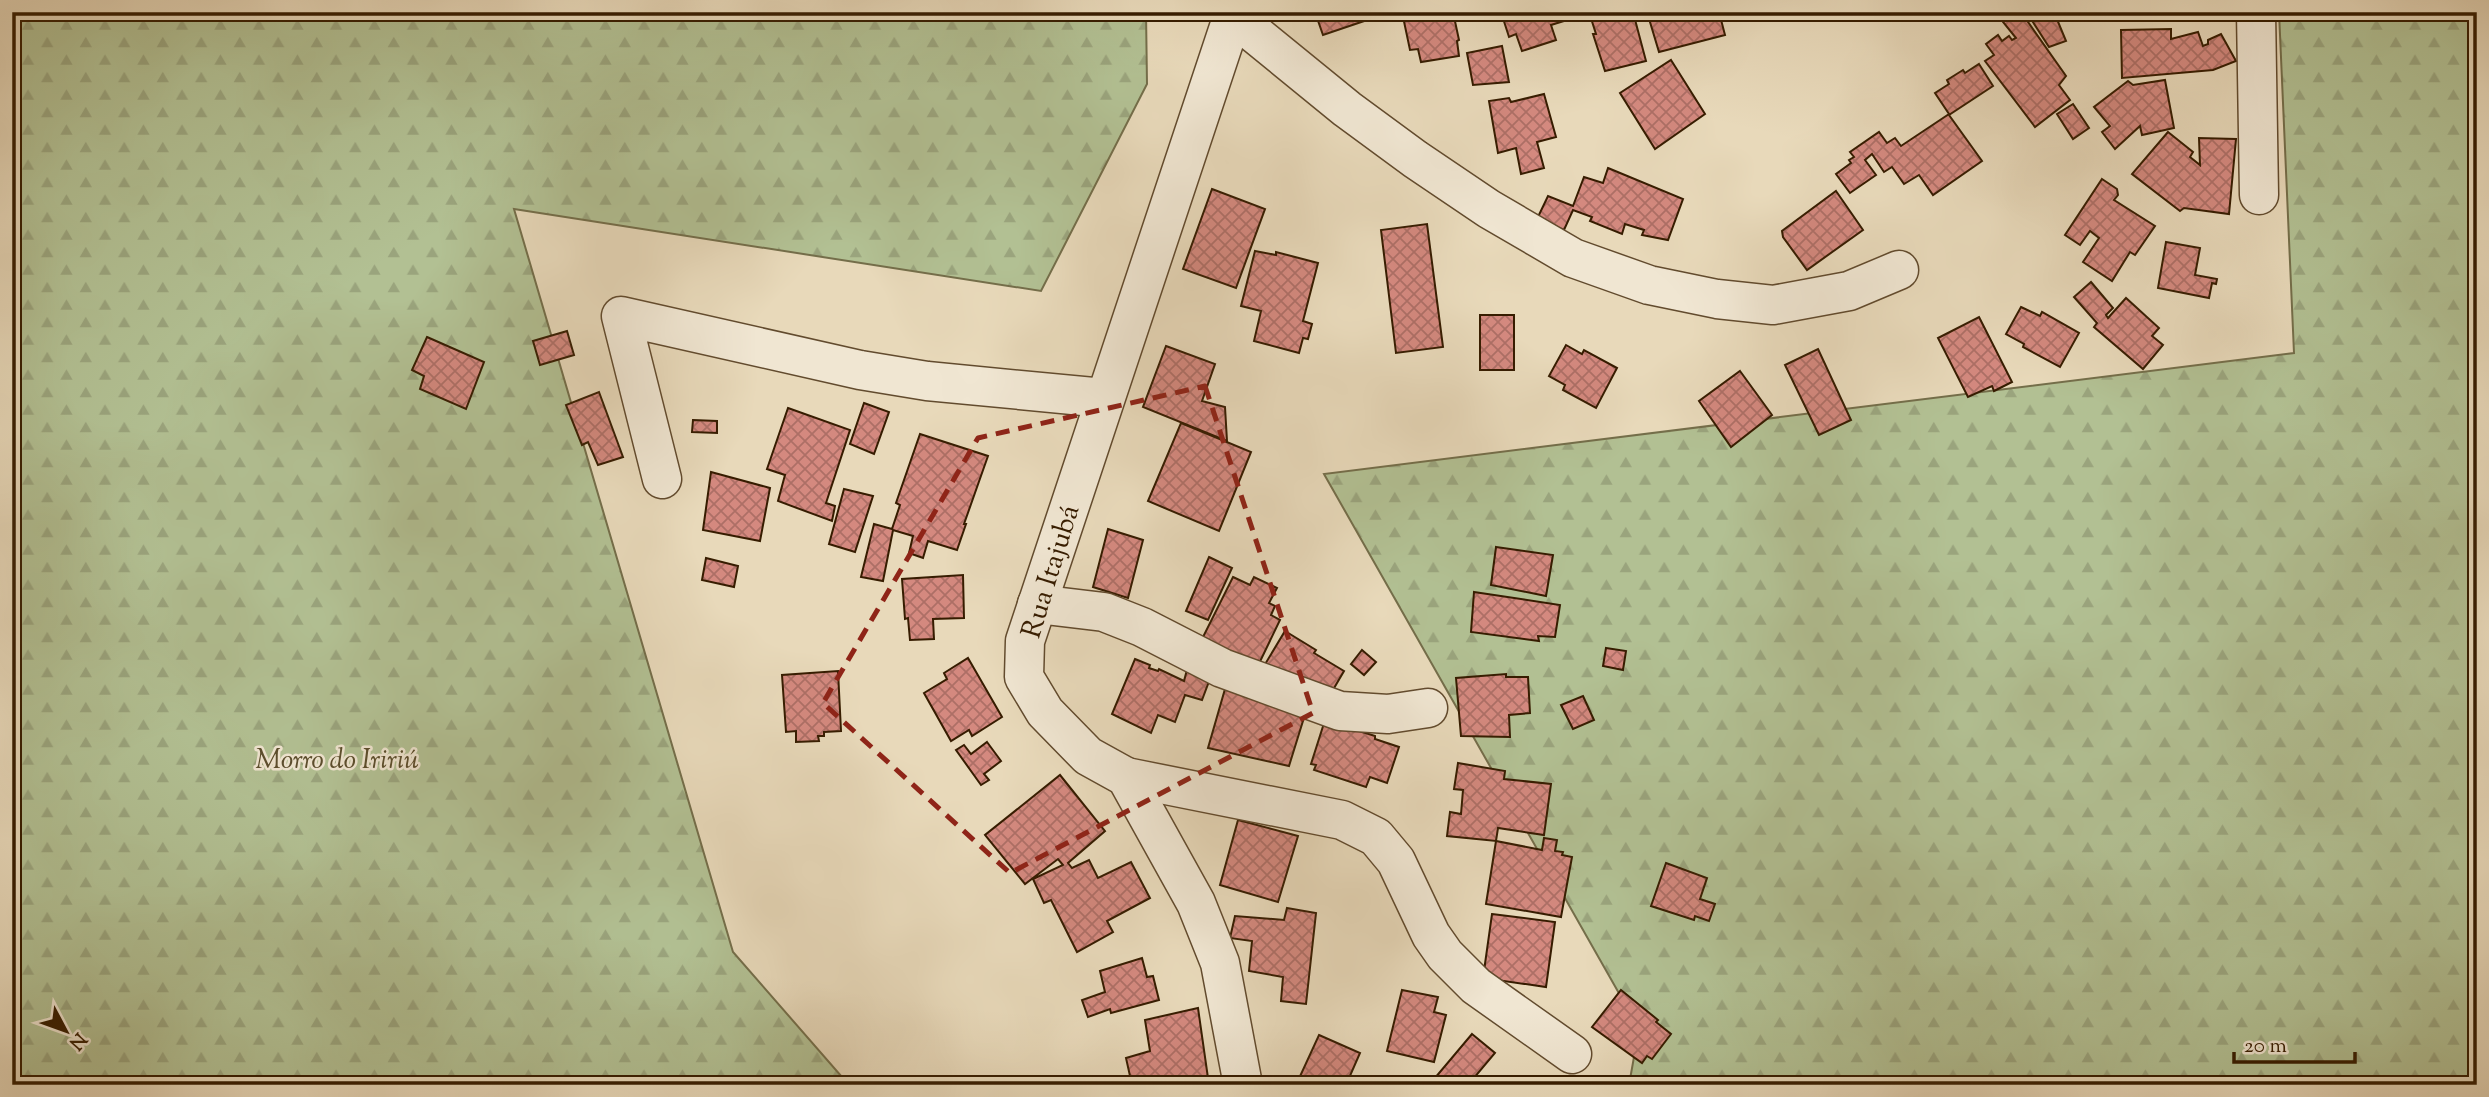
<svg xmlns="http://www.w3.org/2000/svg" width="2489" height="1097" font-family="'Sorts Mill Goudy',serif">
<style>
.forest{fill:url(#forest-firs);stroke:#746e4a;stroke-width:2}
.building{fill:url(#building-cross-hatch);stroke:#361c00;stroke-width:2}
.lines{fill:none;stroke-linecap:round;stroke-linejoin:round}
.minor-casing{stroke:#624b2e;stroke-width:41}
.minor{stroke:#f0e6d2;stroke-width:38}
.marked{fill:none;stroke:#8f2418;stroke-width:5;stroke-dasharray:14 9;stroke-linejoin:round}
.labels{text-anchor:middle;stroke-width:5;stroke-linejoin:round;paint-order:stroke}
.street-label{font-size:28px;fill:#361c00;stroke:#f0e6d2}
.park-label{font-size:28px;font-style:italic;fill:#5b4d2c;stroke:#f0e6d2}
</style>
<defs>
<pattern id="forest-firs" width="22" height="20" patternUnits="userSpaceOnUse" patternTransform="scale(1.75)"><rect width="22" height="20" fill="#b2c093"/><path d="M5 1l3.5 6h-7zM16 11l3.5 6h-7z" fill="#9aa47d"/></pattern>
<pattern id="building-cross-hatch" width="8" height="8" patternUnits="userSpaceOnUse" patternTransform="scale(1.75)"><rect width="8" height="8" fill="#d4897f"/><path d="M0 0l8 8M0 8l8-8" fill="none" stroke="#ad6f66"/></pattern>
</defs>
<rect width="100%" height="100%" fill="#e8d9ba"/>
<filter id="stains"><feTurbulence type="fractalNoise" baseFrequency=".00286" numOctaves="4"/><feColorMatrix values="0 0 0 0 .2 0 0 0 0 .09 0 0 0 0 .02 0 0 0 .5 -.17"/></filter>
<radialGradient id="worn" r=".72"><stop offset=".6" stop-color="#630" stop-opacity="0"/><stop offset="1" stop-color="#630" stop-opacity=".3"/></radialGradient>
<!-- forest -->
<g class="forest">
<path d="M12,12H1146L1147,84L1041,291L514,209L733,952L849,1085H12Z"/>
<path d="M2279,12H2477V1085H1629L1639,1029L1637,1025L1324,474L2294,353Z"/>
</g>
<!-- building -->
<g class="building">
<path d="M1315,12H1368L1370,19L1323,35Z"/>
<path d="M1402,12H1453L1459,40L1457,41L1459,56L1421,62L1418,49L1410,50Z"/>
<path d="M1501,12H1564L1567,20L1551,25L1556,40L1522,51L1516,34L1509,37Z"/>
<path d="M1589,12H1633L1646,61L1605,71L1593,34H1596Z"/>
<path d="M1647,12H1719L1725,35L1659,52Z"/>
<path d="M2016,12H2021L2066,76L2059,85L2070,100L2035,127L1985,61L1994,55L1986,44L1998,35L2002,41L2009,36L2012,40L2016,38L2003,22Z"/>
<path d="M2040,12H2054L2066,41L2049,47L2029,16Z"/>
<path d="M2171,29V39L2198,32L2203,46L2208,44V40L2221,34L2236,61L2213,70L2122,78L2121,30Z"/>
<path d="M1502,46L1509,82L1473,85L1467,53Z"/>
<path d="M1671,60L1705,114L1655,149L1620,93Z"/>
<path d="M1979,64L1993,86L1949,115L1982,161L1933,195L1919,175L1904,184L1892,167L1884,172L1872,154L1865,160L1876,175L1850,193L1836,174L1851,163L1849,160L1854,157L1850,152L1879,132L1887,143L1895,138L1901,146L1949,114L1935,93L1949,84L1947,80L1963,70L1965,73Z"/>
<path d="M2165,80L2174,128L2142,135L2140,126L2115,149L2102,132L2110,126L2094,107L2128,81L2133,85Z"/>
<path d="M1544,94L1556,137L1537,142L1544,168L1521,174L1516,148L1498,153L1489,101L1509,98L1511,102Z"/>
<path d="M2073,104L2089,128L2073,139L2057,114Z"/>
<path d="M2168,132L2193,152L2190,157L2200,165L2199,138L2236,139L2229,214L2184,208L2180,211L2132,174Z"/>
<path d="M1608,168L1683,199L1668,240L1642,235L1644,230L1625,224L1622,234L1590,221L1592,217L1573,210L1564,230L1537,219L1548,196L1573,206L1584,177L1603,183Z"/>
<path d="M2102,179L2117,189L2118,195L2114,200L2155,226L2135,255L2130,252L2112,281L2083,262L2099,238L2090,231L2080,245L2065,235Z"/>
<path d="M1212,189L1265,209L1236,288L1183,269Z"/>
<path d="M1836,191L1863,230L1807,270L1783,237L1782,231Z"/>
<path d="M1427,224L1443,347L1396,353L1381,230Z"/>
<path d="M2166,242L2200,248L2195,275L2217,279L2216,284L2212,283L2209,298L2158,288Z"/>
<path d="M1255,251L1276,255V252L1318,263L1303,321L1312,324L1308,339L1303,338L1299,353L1254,341L1261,311L1241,306Z"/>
<path d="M2091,282L2113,308L2106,315L2108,318L2126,298L2159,328L2152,336L2163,345L2143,369L2094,327L2097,323L2074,297Z"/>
<path d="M2021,307L2040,316L2042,312L2079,333L2060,367L2023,347L2024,344L2006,334Z"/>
<rect x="1480" y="315" width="34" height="55"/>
<path d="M1979,317L2012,382L1994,391L1992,386L1968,397L1938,338Z"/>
<path d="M567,331L574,355L540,365L533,341Z"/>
<path d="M427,337L484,362L466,409L420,389L424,376L412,370Z"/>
<path d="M1566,345L1582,354L1584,350L1617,368L1596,408L1563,390L1565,385L1549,376Z"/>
<path d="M1166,346L1215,364L1202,401L1225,407L1227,441L1143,407Z"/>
<path d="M1818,349L1851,420L1819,435L1785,365Z"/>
<path d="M1740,371L1772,415L1731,447L1699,401Z"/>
<path d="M599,392L623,457L598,465L588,442L582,445L566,405Z"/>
<path d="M864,403L889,412L874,454L850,444Z"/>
<path d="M788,408L850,430L826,503L835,506L832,521L778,501L785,475L767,469Z"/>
<path d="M693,420L717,421V433L692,432Z"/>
<path d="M1181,423L1251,452L1219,531L1148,501Z"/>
<path d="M920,434L988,456L964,524H966L957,550L928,541L923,558L909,553L913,536L893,530L883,581L861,577L874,524L892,529L900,505L896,503Z"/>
<path d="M711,472L770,488L760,541L703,530Z"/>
<path d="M844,489L873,496L855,552L829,544Z"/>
<path d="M1108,529L1143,540L1128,598L1093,587Z"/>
<path d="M1496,547L1553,555L1546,596L1491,585Z"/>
<path d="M1209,557L1232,568L1208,620L1186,611Z"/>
<path d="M706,558L738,566L734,587L702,580Z"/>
<path d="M963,575L964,618L933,619L934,639L910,640L908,618L905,619L902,579Z"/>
<path d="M1233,577L1250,585L1254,577L1277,588L1269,603L1275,606L1271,615L1280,620L1255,672L1199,645Z"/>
<path d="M1474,592L1560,605L1555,637L1538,636L1539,641L1471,632Z"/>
<path d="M1285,631L1316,650L1314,653L1344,671L1330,695L1264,666Z"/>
<path d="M1606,648L1626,651L1623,670L1603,666Z"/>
<path d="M1362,650L1376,662L1364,675L1351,664Z"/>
<path d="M968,658L1002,717L972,736L969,730L951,741L924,693L947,679L944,673Z"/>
<path d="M1135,659L1150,665L1149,668L1158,671L1159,669L1184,681L1188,666L1211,676L1202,700L1185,695L1175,722L1158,715L1151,733L1112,714Z"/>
<path d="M838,671L841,731L824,732V736H818L819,741L796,742V731L786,732L782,675Z"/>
<path d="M1506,674V677H1528L1530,713L1509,715L1510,737L1461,736L1456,678Z"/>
<path d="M1225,689L1307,708L1289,766L1208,748Z"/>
<path d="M1583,696L1594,720L1573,729L1561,705Z"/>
<path d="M1325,720L1375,736V739L1399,747L1387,783L1370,777L1366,787L1314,770L1316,765L1311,764Z"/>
<path d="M987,742L1001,761L984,774L989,780L981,785L956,750L964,745L971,754Z"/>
<path d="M1458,763L1505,771L1504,779L1551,784L1544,835L1498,828L1496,841L1447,836L1450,812L1461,814L1463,790L1454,789Z"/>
<path d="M1060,775L1105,831L1068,863L1072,868L1089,860L1098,878L1131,862L1150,898L1107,921L1113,932L1077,952L1051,900L1044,903L1033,879L1063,865L1058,859L1025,884L985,835Z"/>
<path d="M1238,820L1298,836L1278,902L1220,885Z"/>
<path d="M1544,838L1557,840L1555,851L1563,852L1562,855L1572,857L1561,917L1486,904L1496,841L1542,850Z"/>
<path d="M1666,863L1707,878L1700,899L1715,904L1709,921L1695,916L1694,920L1651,906Z"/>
<path d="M1287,908L1316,913L1306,1004L1281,1001L1283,977L1249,971L1252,941L1230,938L1235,916L1284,920Z"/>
<path d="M1492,914L1555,922L1546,987L1483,978Z"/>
<path d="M1142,958L1147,977L1153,976L1159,1000L1111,1013L1110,1009L1088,1017L1082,1000L1105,992L1100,971Z"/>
<path d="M1402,990L1438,997L1434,1012L1446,1015L1434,1062L1387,1051Z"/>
<path d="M1621,990L1658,1020L1656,1022L1671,1034L1652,1059L1647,1056L1642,1063L1592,1027Z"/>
<path d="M1198,1008L1209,1085H1132L1126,1058L1150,1051L1145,1020Z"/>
<path d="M1472,1034L1495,1053L1468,1085H1429Z"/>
<path d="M1319,1035L1360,1053L1346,1085H1296Z"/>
</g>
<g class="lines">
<!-- minor casing -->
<g class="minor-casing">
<g id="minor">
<path d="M1234,12L1025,641L1024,677L1045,712L1088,756L1126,777L1196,903L1220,963L1243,1085"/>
<path d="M2256,12L2259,195"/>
<path d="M1233,16L1347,109L1415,159L1489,209L1573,258L1649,285L1717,299L1773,305L1849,291L1899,270"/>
<path d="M662,479L621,316L860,370L927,381L1104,398"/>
<path d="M1037,604L1104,612L1142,627L1222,668L1340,711L1388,714L1428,708"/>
<path d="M1126,777L1342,820L1376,837L1396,861L1431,935L1445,955L1476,986L1572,1054"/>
</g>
</g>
<!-- minor -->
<use href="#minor" class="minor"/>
</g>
<!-- marked area -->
<path class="marked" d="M1205,386L1313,713L1010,873L823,703L978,438Z"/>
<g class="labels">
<!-- street labels -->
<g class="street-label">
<text transform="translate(1049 571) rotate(-73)" y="10">Rua Itajubá</text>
</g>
<!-- park labels -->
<g class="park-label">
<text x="337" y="768">Morro do Iririú</text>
</g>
</g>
<!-- margin -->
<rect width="2489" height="1097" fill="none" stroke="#e8d9ba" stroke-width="42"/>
<rect x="14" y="14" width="2461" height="1069" fill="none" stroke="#361c00" stroke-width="3.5"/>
<rect x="21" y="21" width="2447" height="1055" fill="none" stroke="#361c00" stroke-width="2"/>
<!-- north arrow -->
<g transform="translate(66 1031) rotate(131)" stroke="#f0e6d2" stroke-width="5" paint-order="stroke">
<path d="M0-5L12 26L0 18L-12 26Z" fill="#361c00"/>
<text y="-10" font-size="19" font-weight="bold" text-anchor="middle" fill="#361c00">N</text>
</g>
<!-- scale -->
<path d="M2234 1052v10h121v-10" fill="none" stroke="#361c00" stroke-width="3.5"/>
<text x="2244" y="1052" font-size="21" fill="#361c00" stroke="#f0e6d2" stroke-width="5" paint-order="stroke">20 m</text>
<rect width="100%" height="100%" filter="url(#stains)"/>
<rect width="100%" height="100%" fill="url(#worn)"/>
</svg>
